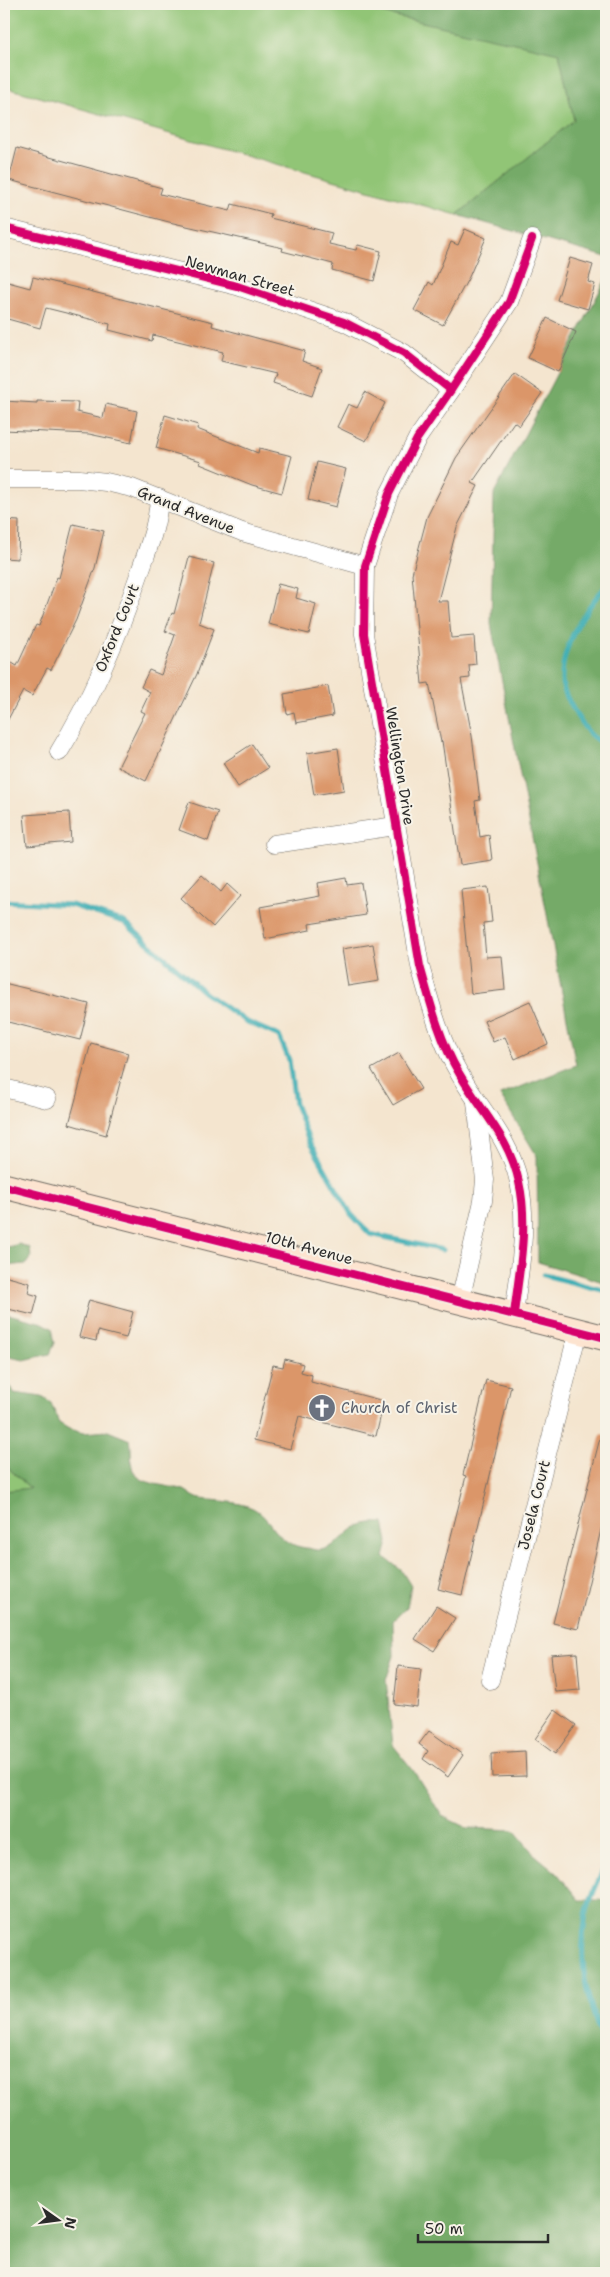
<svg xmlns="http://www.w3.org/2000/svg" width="610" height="2277" font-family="'Shantell Sans',sans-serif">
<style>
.green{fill:#91c576;stroke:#5e7850}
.forest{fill:#74aa67;stroke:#506a49}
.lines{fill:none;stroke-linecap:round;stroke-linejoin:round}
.stream{stroke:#3cadb4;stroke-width:5}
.building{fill:#db9669}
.street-casing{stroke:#716c64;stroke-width:19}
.secondary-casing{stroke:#716c64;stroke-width:27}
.street{stroke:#fff;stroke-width:18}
.secondary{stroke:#fde4d0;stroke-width:25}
.cycleway-casing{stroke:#f7f3e8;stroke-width:11}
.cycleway{stroke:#d6006c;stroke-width:8}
.labels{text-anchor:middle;stroke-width:4;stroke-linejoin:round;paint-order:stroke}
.street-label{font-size:15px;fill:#2b2b2b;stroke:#f7f3e8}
.worship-label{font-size:15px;fill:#5b616d;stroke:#f7f3e8;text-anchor:start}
</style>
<rect width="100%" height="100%" fill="#f7f3e8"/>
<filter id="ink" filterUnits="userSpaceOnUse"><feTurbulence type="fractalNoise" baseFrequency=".02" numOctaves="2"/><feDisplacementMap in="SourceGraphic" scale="10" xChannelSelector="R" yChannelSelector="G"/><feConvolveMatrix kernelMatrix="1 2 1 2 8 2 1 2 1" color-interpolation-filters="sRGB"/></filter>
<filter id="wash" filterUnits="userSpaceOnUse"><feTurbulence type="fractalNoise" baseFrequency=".0096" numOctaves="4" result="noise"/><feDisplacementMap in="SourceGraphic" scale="20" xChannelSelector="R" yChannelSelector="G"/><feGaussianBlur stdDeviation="1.12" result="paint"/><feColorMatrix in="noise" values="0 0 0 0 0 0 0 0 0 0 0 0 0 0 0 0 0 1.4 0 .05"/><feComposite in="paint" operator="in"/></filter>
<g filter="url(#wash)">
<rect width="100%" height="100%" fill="#f4e5cf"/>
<!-- green -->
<g class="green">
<path d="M4,4H342L559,52L574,120L457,215L4,87Z"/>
<path d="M4,1464L31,1489L4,1491Z"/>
</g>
<!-- forest -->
<g class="forest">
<path d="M342,4H606V257L457,215L574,120L559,53Z"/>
<path d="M606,279V1283L538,1262L537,1156L500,1095L576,1065L491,624L494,494Z"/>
<path d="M19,1244L30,1248L31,1257L26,1264L4,1266V1248Z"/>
<path d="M4,1313L43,1323L52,1328L55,1343L50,1354L24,1360L4,1356Z"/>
<path d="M4,1383L12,1388L14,1393L42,1397L51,1403L59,1423L69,1429L83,1433L108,1431L130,1440C133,1451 128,1469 137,1476C146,1485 172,1486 184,1490C190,1493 194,1498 201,1499C216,1501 246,1501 259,1512C277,1528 278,1544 306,1548C310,1548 316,1551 321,1550C350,1543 344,1520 384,1523L388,1542L384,1557L401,1570L411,1586L407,1607L393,1621L394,1656L386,1680L393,1745L413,1770L442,1816L467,1828L514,1830L534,1854L557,1873L579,1900H606V2273H4V1491L30,1488L4,1464Z"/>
</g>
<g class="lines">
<!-- stream -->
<g class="stream">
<path d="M606,586C584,610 561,646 562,681C562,691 572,707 577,716C587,731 590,737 606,745"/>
<path d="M4,901L71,905L124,922L205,993L245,1021L279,1036L289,1060L295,1104L310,1143L351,1214L370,1234L443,1250"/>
<path d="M544,1275L606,1291"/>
<path d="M606,1863C600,1879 590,1897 586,1914C577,1960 586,2003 606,2045"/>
</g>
</g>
<g id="blocks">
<!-- building -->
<g class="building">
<path d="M17,148L162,188L160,194L230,211L232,204L271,214L270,218L332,233L329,244L356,250L358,245L381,251L374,281L332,270L333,264L282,251L283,248L169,222L9,180Z"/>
<path d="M465,229L486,238L469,277L443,325L414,310L429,282L433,285L451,242L458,245Z"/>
<path d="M570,258L593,265L588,282L595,284L588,309L557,300Z"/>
<path d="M33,277L213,322L212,326L305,351L302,361L322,368L312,396L273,383L276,374L221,361L223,352L153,335L152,341L109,330L110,324L46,308L40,328L4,318V300L8,282L30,288Z"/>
<path d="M547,318L576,332L558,372L528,358Z"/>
<path d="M515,374L542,393L519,426L514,422L472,483L478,486L457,527L438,601H448L451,638L474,636L476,664L469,665L470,678L461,679L472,736L480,800L475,801L480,837L489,835L492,860L460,865L442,741L441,742L429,683L422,684L412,574L427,517L456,458Z"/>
<path d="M365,392L385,403L366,441L337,427L348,404L357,408Z"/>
<path d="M4,401L37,403V401L78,402L77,412L103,418L106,404L137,411L131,443L89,434L4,430Z"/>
<path d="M165,415L198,425L197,429L258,453L259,448L292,456L282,493L252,485L200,464L201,461L156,448Z"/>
<path d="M317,462L346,469L336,507L308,500Z"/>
<path d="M4,520L19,521L18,559L4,558Z"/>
<path d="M73,524L104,531L95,568L76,620L51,670L47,668L32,696L23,691L4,727V658L17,666L36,625L39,626L57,577L59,578Z"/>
<path d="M189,557L214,563L199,623L214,629L197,674L146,781L118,767L145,713L141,711L150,692L141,687L149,670L161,675L175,635L165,631L172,613L174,614Z"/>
<path d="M278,584L298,589L296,598L316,604L309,634L268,624Z"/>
<path d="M328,686L333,716L296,723L294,712L287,714L284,694Z"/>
<path d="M252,744L268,768L238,787L223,763Z"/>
<path d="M338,748L344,790L314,795L307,753Z"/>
<path d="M189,802L218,812L208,841L179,830Z"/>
<path d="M69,812L71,842L27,846L24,815Z"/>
<path d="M202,875L221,892L227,884L240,896L213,927L181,898Z"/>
<path d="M346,878L347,885L361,883L366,915L309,924L310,930L265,939L260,907L320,896L318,883Z"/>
<path d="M488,887L492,922L483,923L486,957L502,956L505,990L471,994L461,890Z"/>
<path d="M373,944L379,981L348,986L342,949Z"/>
<path d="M4,983L89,1004L80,1040L4,1021Z"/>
<path d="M530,1001L548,1044L515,1059L505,1037L493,1042L484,1021Z"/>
<path d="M91,1043L128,1053L106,1135L69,1124Z"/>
<path d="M399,1053L421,1089L393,1105L371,1069Z"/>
<path d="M4,1276L30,1283L28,1293L38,1296L33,1315L4,1308Z"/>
<path d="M89,1300L133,1312L126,1338L98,1331L96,1341L79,1337Z"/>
<path d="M285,1359L303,1364L301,1372L312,1375L311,1382L384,1401L376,1436L299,1416L290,1449L254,1440L273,1365L283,1367Z"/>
<path d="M486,1380L511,1386L462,1595L438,1589L466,1476L463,1475Z"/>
<path d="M601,1434L606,1435V1508L578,1629L553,1623Z"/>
<path d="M436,1606L455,1618L434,1651L415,1639Z"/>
<path d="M577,1653L580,1690L555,1692L551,1655Z"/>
<path d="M398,1666L421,1669L417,1707L394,1704Z"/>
<path d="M555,1710L576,1725L555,1754L535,1739Z"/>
<path d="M429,1731L463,1755L448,1777L423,1759L428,1751L419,1744Z"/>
<path d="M525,1751L526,1776L492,1777L491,1753Z"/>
</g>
</g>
</g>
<g filter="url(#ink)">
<use href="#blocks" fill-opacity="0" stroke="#716c64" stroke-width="1"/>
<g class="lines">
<!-- street casing -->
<g class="street-casing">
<g id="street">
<path d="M4,228L237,286L344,322L404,353L451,390"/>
<path d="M4,479H79L106,482L132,488L242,532L365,566"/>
<path d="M59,752C93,697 119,634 140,572C148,548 158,524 159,498"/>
<path d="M274,844L395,826"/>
<path d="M4,1088L47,1099"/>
<path d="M460,1301L483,1201L485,1180L476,1102"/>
<path d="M514,1314C519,1272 529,1225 519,1182C509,1136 481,1112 459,1073C440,1041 430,1002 420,966L364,634L365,566L389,494L417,439L451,390L509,302L532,239"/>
<path d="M490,1680L578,1331"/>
</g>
</g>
<!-- secondary casing -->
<g class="secondary-casing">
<path id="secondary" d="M4,1186L606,1338"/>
</g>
<!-- street -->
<use href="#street" class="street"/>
<!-- secondary -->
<use href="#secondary" class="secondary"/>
<!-- cycleway casing -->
<g class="cycleway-casing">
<g id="cycleway">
<path d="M4,228L237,286L344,322L404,353L451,390"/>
<path d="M4,1186L606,1338"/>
<path d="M514,1314C519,1272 529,1225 519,1182C509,1136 481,1112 459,1073C440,1041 430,1002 420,966L364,634L365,566L389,494L417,439L451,390L509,302L532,239"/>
</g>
</g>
<!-- cycleway -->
<use href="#cycleway" class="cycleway"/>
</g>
</g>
<!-- icons -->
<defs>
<g id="church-disc" transform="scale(1.4375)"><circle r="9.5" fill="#6b7280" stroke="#f7f3e8"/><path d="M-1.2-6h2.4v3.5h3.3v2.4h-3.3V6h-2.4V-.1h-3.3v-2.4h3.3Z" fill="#fff"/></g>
</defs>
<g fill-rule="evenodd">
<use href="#church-disc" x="322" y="1408"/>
</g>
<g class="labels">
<!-- street labels -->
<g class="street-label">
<text transform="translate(240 276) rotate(16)" y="5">Newman Street</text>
<text transform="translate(186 510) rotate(22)" y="5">Grand Avenue</text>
<text transform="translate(117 628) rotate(-68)" y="5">Oxford Court</text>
<text transform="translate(400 766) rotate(81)" y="5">Wellington Drive</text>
<text transform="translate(309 1248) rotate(15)" y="5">10th Avenue</text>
<text transform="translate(534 1505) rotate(-76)" y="5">Josela Court</text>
</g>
<!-- worship labels -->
<g class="worship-label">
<text x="341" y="1413">Church of Christ</text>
</g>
</g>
<!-- margin -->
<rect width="610" height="2277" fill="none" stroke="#f7f3e8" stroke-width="20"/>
<!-- north arrow -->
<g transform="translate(58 2220) rotate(104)" stroke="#f7f3e8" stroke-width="4" paint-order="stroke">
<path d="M0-4L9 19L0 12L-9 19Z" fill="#2b2b2b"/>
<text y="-8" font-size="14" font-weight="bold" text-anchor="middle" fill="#2b2b2b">N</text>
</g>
<!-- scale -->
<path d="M418 2234v8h130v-8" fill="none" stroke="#2b2b2b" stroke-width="2.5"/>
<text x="425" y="2234" font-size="15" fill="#2b2b2b" stroke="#f7f3e8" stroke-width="4" paint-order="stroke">50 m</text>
</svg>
